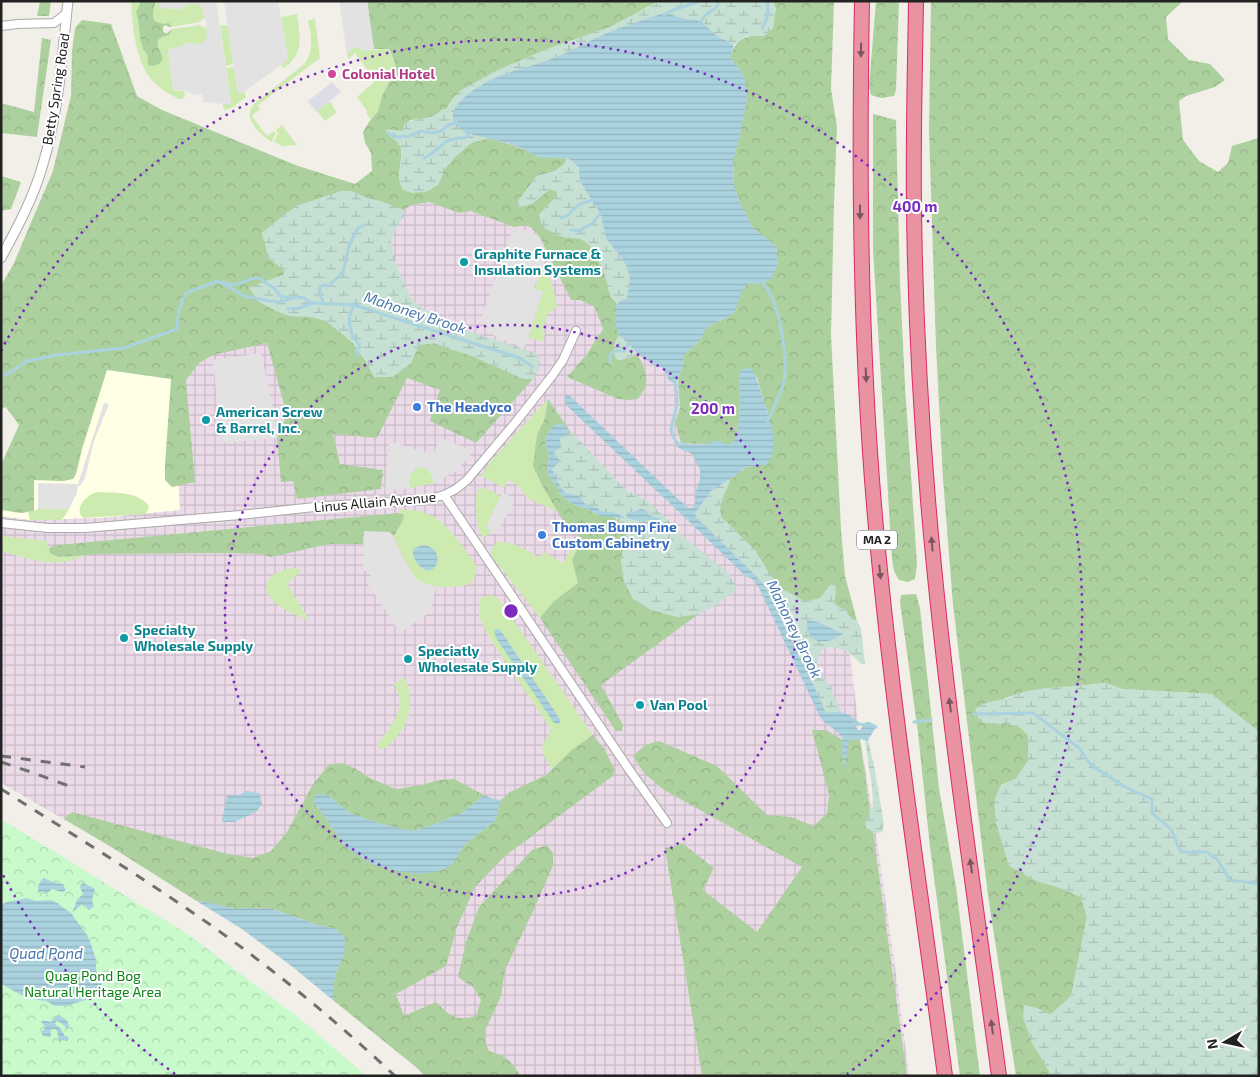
<svg xmlns="http://www.w3.org/2000/svg" width="1260" height="1077" font-family="'Exo 2',sans-serif">
<style>
.industrial{fill:url(#industrial-grid)}
.education{fill:#ffffe5}
.grass{fill:#cdebb0}
.forest{fill:url(#forest-crowns)}
.wetland{fill:url(#wetland-marsh)}
.park{fill:url(#park-crowns)}
.parking{fill:#e2e2e2}
.plaza{fill:#dddde8}
.water{fill:url(#water-rules)}
.lines{fill:none;stroke-linecap:round;stroke-linejoin:round}
.stream{stroke:#aad3df;stroke-width:3}
.minor-casing{stroke:#a9a9a9;stroke-width:10}
.tertiary-casing{stroke:#a9a9a9;stroke-width:11}
.motorway-casing{stroke:#dc2a67;stroke-width:16}
.minor{stroke:#fff;stroke-width:8}
.tertiary{stroke:#fff;stroke-width:9}
.motorway{stroke:#e892a2;stroke-width:14}
.rail{stroke:#707070;stroke-width:3;stroke-dasharray:10 10;stroke-linecap:butt}
.oneway{fill:#7b545c}
.ring{fill:none;stroke:#7b2cbf;stroke-width:2.5;stroke-dasharray:2.5 5}
.hotel-dot{fill:#d1479c;stroke:#fff;stroke-width:2}
.culture-dot{fill:#0f9aa8;stroke:#fff;stroke-width:2}
.shop-dot{fill:#3f7fe0;stroke:#fff;stroke-width:2}
.labels{text-anchor:middle;stroke-width:4;stroke-linejoin:round;paint-order:stroke}
.shield{fill:#fff;stroke:#646464;stroke-width:1}
.shield-label{font-size:12px;font-weight:bold;fill:#222}
.hotel-label{font-size:14px;font-weight:bold;fill:#b23c85;stroke:#fff;text-anchor:start}
.street-label{font-size:14px;fill:#222;stroke:#fff}
.culture-label{font-size:14px;font-weight:bold;fill:#0d838f;stroke:#fff;text-anchor:start}
.shop-label{font-size:14px;font-weight:bold;fill:#366cbe;stroke:#fff;text-anchor:start}
.park-label{font-size:14px;fill:#0c8416;stroke:#fff}
.water-label{font-size:15px;font-style:italic;fill:#4a7aab;stroke:#fff}
.centre{fill:#7b2cbf;stroke:#fff;stroke-width:2.5}
.ring-label{font-size:15px;text-anchor:middle;font-weight:bold;fill:#7b2cbf;stroke:#fff;stroke-width:4;stroke-linejoin:round;paint-order:stroke}
</style>
<defs>
<pattern id="industrial-grid" width="8" height="8" patternUnits="userSpaceOnUse" patternTransform="scale(1.25)"><rect width="8" height="8" fill="#ebdbe8"/><path d="M0 4h8M4 0v8" fill="none" stroke="#c9bcc7"/></pattern>
<pattern id="forest-crowns" width="20" height="18" patternUnits="userSpaceOnUse" patternTransform="scale(1.25)"><rect width="20" height="18" fill="#add19e"/><path d="M2 6a3 3 0 1 1 6 0M12 15a3 3 0 1 1 6 0" fill="none" stroke="#95b388"/></pattern>
<pattern id="wetland-marsh" width="20" height="14" patternUnits="userSpaceOnUse" patternTransform="scale(1.25)"><rect width="20" height="14" fill="#c6e0d4"/><path d="M1 5h8M5 5V1M11 12h8M15 12V8" fill="none" stroke="#aac0b6"/></pattern>
<pattern id="park-crowns" width="20" height="18" patternUnits="userSpaceOnUse" patternTransform="scale(1.25)"><rect width="20" height="18" fill="#c8facc"/><path d="M2 6a3 3 0 1 1 6 0M12 15a3 3 0 1 1 6 0" fill="none" stroke="#acd6af"/></pattern>
<pattern id="water-rules" width="6" height="5" patternUnits="userSpaceOnUse" patternTransform="scale(1.25)"><rect width="6" height="5" fill="#aad3df"/><path d="M0 2.5h6" fill="none" stroke="#92b5bf"/></pattern>
</defs>
<rect width="100%" height="100%" fill="#f2efe9"/>
<!-- industrial -->
<path class="industrial" d="M610,1L831,89L826,448L860,739L873,814L897,981L909,1076H425L416,1067L294,968L242,929L108,845L1,783V470L52,341L1,286L14,263L53,171L71,96L387,194Z"/>
<!-- education -->
<path class="education" d="M170,325L180,510L100,518L62,519L30,520L1,516V470L52,341Z"/>
<!-- grass -->
<g class="grass">
<path d="M131,1H141L138,7L137,15L138,20L140,37L143,49L147,54L148,65L162,54L157,47L158,40L162,37L169,35L172,29L200,25L202,27L207,28V37L203,43L197,44L187,43L179,47L168,50L173,90L184,91L185,95L183,99H179C172,95 165,92 159,87C135,68 133,29 131,1Z"/>
<path d="M156,1H159L161,8L180,9L189,4H197L202,7L205,18L201,20L200,22L172,27L167,23H160L156,22L152,15Z"/>
<path d="M297,14C300,37 305,53 284,68H283L281,65L288,59L281,17Z"/>
<path d="M315,19L320,58L258,105L260,109L252,116L267,136L274,131L276,133L272,142C260,135 240,117 255,103L303,65C315,51 311,37 308,20Z"/>
<path d="M224,25L228,26L233,64L226,66L220,26Z"/>
<path d="M354,47H357C365,53 378,49 388,49L394,60L396,69L382,96L378,111L371,120L366,113L367,111L357,97L374,82V79L355,53L348,59L347,54Z"/>
<path d="M234,67L238,93L244,92L246,97C240,102 232,109 225,110L223,108V104L231,103L226,68Z"/>
<path d="M328,102L332,103L333,107L336,111V113L325,121L317,111Z"/>
<path d="M282,125L297,145L283,146L274,142L278,133L276,130Z"/>
<path d="M542,270L548,273L554,291L557,306L552,312L550,311L548,314L542,331L545,333L544,339L542,342L528,337L543,292L534,289Z"/>
<path d="M548,399L545,418L537,436L533,466L542,485L558,512L527,498L518,485L508,480L504,488L481,476L484,471L492,460Z"/>
<path d="M419,467L426,468L430,472L434,483L410,488C408,477 409,473 419,467Z"/>
<path d="M484,488L497,494L500,497L486,528L491,531L488,535L483,538C475,524 475,507 477,491L479,489Z"/>
<path d="M98,492C115,493 138,491 149,506L146,514L83,518C73,508 87,494 98,492Z"/>
<path d="M38,509H69L64,517L60,520H30L28,512L34,511Z"/>
<path d="M401,509C409,510 418,510 425,513C449,522 463,547 477,567C476,573 475,581 468,584C457,589 429,588 418,581C411,576 397,545 394,536L398,530L404,515L399,513Z"/>
<path d="M1,536L47,541L50,553L59,557L86,555C80,557 74,560 67,561C46,566 22,557 1,551Z"/>
<path d="M579,536L578,547L572,560L578,583L553,602L540,618L491,555C491,550 493,545 497,542C510,540 529,551 540,558L544,552L563,563Z"/>
<path d="M294,568L301,570V572L289,581L288,585L309,620C294,615 254,598 270,578C276,571 285,569 294,568Z"/>
<path d="M491,595L498,598L593,735L573,749L552,769L543,755L542,747L549,734L551,729L490,639L479,617V601L482,597Z"/>
<path d="M404,677C415,698 411,722 395,739C390,744 386,749 379,749L377,745C391,726 409,708 394,684Z"/>
</g>
<!-- forest -->
<g class="forest">
<path d="M40,1H51L49,16H37Z"/>
<path d="M141,1H156C154,8 149,21 160,23C163,24 166,23 169,23L172,27H169L165,25L163,27V31L165,33H167L171,30H172L169,35L162,37L158,40C156,48 162,52 163,59L159,64L153,66L148,65L147,54L143,49L140,38L138,20L136,12Z"/>
<path d="M367,1H659L610,27L550,48L498,70L454,97L446,109L442,110C434,119 421,119 410,120L402,132L389,136C392,138 397,140 399,143C404,150 399,171 399,180L438,185L446,167L456,156L471,143L489,138L524,149L539,157L562,158L567,159L563,165L555,171L537,176L518,201L519,207L533,203L550,189L558,192L555,198L539,215L545,228L561,236L566,238H579L587,243L595,252L604,273L611,297L617,304C615,315 615,325 619,335C614,343 612,350 616,359L620,360L637,355C644,363 649,378 645,388C643,392 640,395 638,399L629,400L618,399L567,377L587,354L603,329L595,307L580,300H571L539,236L532,228L525,225L514,227L471,211L459,213L429,202L411,205L404,210L380,201L369,199L351,191L299,205L284,215L262,233L269,258L285,271L283,275L249,288L288,316L312,317L326,321L352,342L367,363L374,377L411,363L419,345L433,343L472,356L524,379H533L476,443L430,421L440,390L407,378L377,438L333,434L340,464L383,470L381,489L297,499L293,481L281,482L277,438L287,415L267,343L213,355L199,363L186,380L195,482L172,487L165,480V465L171,379L107,370L82,449L76,474L73,479L63,481L34,480V511L21,513L1,510V465L19,425L6,407L1,409V286L14,263L53,171L71,96L72,51L75,28L82,20L111,24L137,96L162,110L298,166L355,184L372,171L371,153L365,143L363,132L369,122L378,111L382,96L396,69L394,60L389,49H374Z"/>
<path d="M772,1H834L831,89L837,127L834,204L831,335L841,529L845,576L857,621L852,619L834,603L836,592L830,586L820,599L811,600H802L784,590L772,578L733,528L721,517L720,510V502L730,482L729,480C741,473 744,465 758,466L768,413L764,402L757,377L740,371C739,388 742,424 735,439C734,441 732,443 730,445L681,443L675,422L680,408L678,378L684,363L683,356L700,340L704,330L714,323L725,319L734,313L743,288L750,283L759,284L778,266L776,246L753,228L739,201L734,185L733,160L738,143L747,99L745,80L740,70L730,57C737,37 745,36 764,35L776,9Z"/>
<path d="M876,1H899L896,90L894,96L881,98L871,95L869,86Z"/>
<path d="M931,1H1183L1166,17L1168,39L1189,60L1210,64L1225,80L1215,87L1186,96L1179,101L1183,140L1199,161L1218,172L1228,163L1232,146L1259,138V732L1211,694L1122,689L1105,683L1025,692L1005,698L982,722L1017,725L1028,734V761L1016,779L1001,785L1063,889L1081,897L1087,917L1071,997L1050,1015L1039,1009L1024,1005L1046,1066L1052,1076H1016L988,896L953,605L943,479L936,347L929,129Z"/>
<path d="M42,38L51,40L37,137L1,133V103L34,112Z"/>
<path d="M873,114L896,120L900,282L905,386L917,564L915,579L908,582L899,580L894,571L892,559L873,249Z"/>
<path d="M1,176L21,182L11,209L1,211Z"/>
<path d="M548,399L568,428L561,424L545,444L548,449L549,458L547,471L551,479L557,486L560,494L574,505L586,508L600,516H612L625,526L626,538L621,560L624,581L633,598L677,617L699,614L601,685L623,725L622,731H616L540,618L553,602L578,583L572,560L578,547L579,536L570,530L560,516L542,485L533,466L537,435L545,418Z"/>
<path d="M399,513L404,515L403,520L394,536L392,534L364,531L363,544H329L271,557L261,554L230,553L102,554L59,557L50,553L49,548L58,545Z"/>
<path d="M916,594L920,608L939,788L956,887L980,1076H960L930,847L918,733L900,602L901,595Z"/>
<path d="M812,730H826L843,740L842,752L849,740L860,739L907,1076H702L665,848L672,847L682,843L714,868L703,890L757,932L802,867L664,790L644,773L633,756L645,745L659,741L717,766L767,815L791,817L814,826L827,813L829,795Z"/>
<path d="M593,735L604,749L615,770L613,776L505,856L475,887L457,927L446,966L396,994L404,1016L436,1002C451,1017 455,1021 476,1016L481,1000L474,988L458,977L466,942L479,907L532,850L547,845L553,853V866L533,911L505,970L501,996L486,1029L485,1041L489,1051C504,1055 513,1061 520,1076H425L416,1067L334,1001V983L336,972L344,955L345,938L336,929L318,925L273,909L249,908L236,909L195,900L108,845L64,819L72,812L228,854L253,858L271,851L287,832L312,786L329,764L343,763L356,769L372,779L396,789L422,785L439,780L454,779L484,795L462,813L433,825L412,831L381,824L350,813L327,795L314,803L323,814L345,847L451,866L465,844L495,821L501,800L510,792L546,775L573,749Z"/>
</g>
<!-- wetland -->
<g class="wetland">
<path d="M660,1H772L776,9L773,28L764,36H747L734,45L716,35L701,21L489,138L471,143L456,156L446,167L438,185L426,192L412,193L403,190C401,186 399,182 399,178C398,169 404,154 400,146C397,139 390,138 386,132L388,129L402,131L405,123C417,117 432,121 442,110L446,109L454,97L461,90L498,70L550,48L610,27Z"/>
<path d="M567,159L571,160L579,168L580,181L601,216L603,225L615,251L626,264L630,277L627,299L622,300L617,304C606,292 609,286 604,272C601,262 595,249 586,242C580,237 575,239 568,238C560,237 545,230 541,223C540,221 540,218 539,215L555,198L557,192L550,189C541,197 532,206 520,207L518,201L537,176L555,171L563,165Z"/>
<path d="M341,191H351L369,199L380,201L404,210L403,218L396,228L391,242L393,254L402,279L411,298L422,308L468,331L536,353C544,363 539,370 533,379H524L472,356L434,343L419,345L411,363L393,377H374L367,363L352,342L326,321L312,317L288,316L270,308L259,302L249,288L283,275L285,271L269,258L262,233L284,215L299,205Z"/>
<path d="M619,335L629,344L638,354L620,360L616,359C612,350 614,343 619,335Z"/>
<path d="M561,424L568,428L626,490L646,500L665,517L684,537L726,571L734,582L736,590L718,604L699,614L677,617L651,610L633,599L624,581L621,560L626,538L625,526L612,516L596,514L586,508L574,505L560,494L557,486L551,479L547,470L549,458L548,449L545,444L546,437L551,428L555,425Z"/>
<path d="M729,480L730,481C725,493 718,504 721,517L755,550L772,578L784,590L802,600H811L820,598L830,585H835L836,592L834,603L838,607L846,609L848,615L857,621L861,628L865,664H861C854,655 841,646 829,647C826,647 824,649 821,650C820,654 817,659 817,663C818,672 825,681 831,686L832,692L841,712H832L828,713L825,712L822,703L765,586L757,577L696,517L694,513L712,490Z"/>
<path d="M1105,683L1122,689L1211,694L1259,732V1076H1052L1032,1043L1023,1017L1024,1005L1039,1009L1050,1015L1071,996L1087,917L1081,897L1063,889L1036,881L1009,866L996,823L994,801L1001,785L1016,779L1028,761V735L1017,725L982,722L979,719L975,709C985,701 993,702 1004,699C1012,697 1019,693 1027,691C1052,686 1079,687 1105,683Z"/>
<path d="M865,741H868L874,765L884,825L882,832L876,833L866,828L865,823L873,805L872,787Z"/>
</g>
<!-- park -->
<path class="park" d="M1,819L189,935L299,1018L366,1076H1Z"/>
<!-- parking -->
<g class="parking">
<path d="M159,1H216L231,104H223L209,102L204,103L202,94L195,95L182,90H173L168,50L179,47L187,43L197,44L203,43L207,37L206,23L204,12L202,7L197,4H189L180,9L161,8Z"/>
<path d="M224,1H278L288,60L244,92L238,93Z"/>
<path d="M339,1H367L374,49L363,51L357,47L354,48L347,54Z"/>
<path d="M514,227L531,232L539,236L548,254L534,287L536,290L543,292L524,348L495,336L487,331L482,315L483,312Z"/>
<path d="M261,353L274,413L277,438L221,443L213,360Z"/>
<path d="M104,403L109,404L94,441L85,478L80,486L78,485L77,493L69,509H38V483L78,484Z"/>
<path d="M440,438L474,451L456,471L434,483L430,472L425,468L419,467L412,471L410,476V488L385,491L389,441L431,454L432,451L434,452Z"/>
<path d="M502,492L510,496L512,498L513,504L496,534L486,528Z"/>
<path d="M364,531L389,532L392,534L402,556L416,579L427,584L436,586L430,612L400,633L366,581L371,576L368,571H363Z"/>
</g>
<!-- plaza -->
<path class="plaza" d="M332,82L341,92L316,112L308,101Z"/>
<!-- water -->
<g class="water">
<path d="M664,13L685,19L701,21L716,35L734,45L730,57L740,70L745,80L747,99L738,143L733,160L734,185L739,201L753,228L776,246L778,266L770,280L759,284L750,283L743,288L734,313L725,319L714,323L705,330L700,340L683,356L684,363L676,384L669,381L664,368L655,366L638,354L629,344L619,335L616,328L615,313L617,304L622,300L627,299L630,277L626,264L606,238L601,215L580,181L579,168C577,165 574,162 571,160C562,156 550,159 541,157C535,157 530,151 524,149C513,144 499,141 488,138C479,136 470,135 462,130C436,113 472,90 487,82C509,70 536,66 559,56C571,51 584,44 596,38C618,28 641,21 664,13Z"/>
<path d="M746,368L752,369C758,380 760,391 764,402C768,414 774,431 774,444C774,452 772,458 766,465L746,467L735,476L712,490L695,513L696,517L757,577L765,586L822,703L825,712L828,713C840,710 850,713 858,722L856,727L858,730H860L866,722H869L876,725C875,731 870,735 868,741L860,739L849,740L844,771L842,752L843,740L841,735L822,720L820,717L759,588L752,579L744,575L735,566L699,531L566,405L564,399L567,395L570,396L677,498L689,508H692L696,502L695,494L700,479V470L692,454L681,449L676,446L675,443C684,443 694,445 703,445C709,444 714,440 719,441C723,442 725,444 730,445C730,444 735,439 735,438C742,423 739,388 740,371Z"/>
<path d="M561,424L568,428C570,434 566,436 560,438V443L561,447L554,452L555,455L559,459L558,463L552,469L561,488L566,493L579,496L585,504L598,508L600,511L616,513L625,518L600,516L586,508L574,505L560,494L557,486L551,479L547,470L549,458L548,449L545,444L546,437L551,428L555,425Z"/>
<path d="M641,509L646,510C652,520 656,515 661,520L655,522L649,520L639,521L627,518L626,514Z"/>
<path d="M422,545C449,546 436,586 418,564C414,559 412,554 413,549Z"/>
<path d="M807,620L818,622L843,634C827,645 805,646 807,620Z"/>
<path d="M496,629H499L503,634L560,719V722L559,724L554,723L496,638L494,631Z"/>
<path d="M247,791L258,793L260,794L262,804L257,811L250,815L234,822H223L222,819L227,796L239,795Z"/>
<path d="M315,794L327,795L350,813L381,824L412,831L433,825L462,813L484,795L494,799L501,800L495,821L465,844L451,866L437,872L420,874L397,871L374,865L345,847L323,814L314,803Z"/>
<path d="M44,878L55,883L63,884L65,888V891L62,892L52,889L46,894L43,891L38,893C38,887 38,882 44,878Z"/>
<path d="M82,883C84,883 94,888 95,889L92,900L94,907L88,910L86,906L81,905L72,913L77,900L83,894L80,887Z"/>
<path d="M26,898L37,901L51,900L57,903L71,913L87,935L92,947L96,960V970L101,982L102,987L99,992L94,997L79,1002L65,1006H55L46,1001L38,1000L25,997L5,986L1,983V905C9,900 17,901 26,898Z"/>
<path d="M195,900L236,909L249,908L273,909L318,925L336,929L345,938L344,955L336,972L334,983V1001L294,968L242,929Z"/>
<path d="M59,1015C64,1019 71,1021 68,1029L61,1023L57,1021L55,1022L56,1025L61,1029L65,1036H67L69,1039L67,1041L64,1040L59,1041L57,1031L55,1029H52L50,1032L51,1035L50,1037L43,1036L41,1031L44,1030L45,1027L41,1021H47L50,1022L53,1021L55,1017Z"/>
</g>
<g class="lines">
<!-- stream -->
<g class="stream">
<path d="M664,15L673,10L700,1"/>
<path d="M699,24C701,21 704,16 707,14C713,9 717,9 719,1"/>
<path d="M762,28C768,19 769,12 767,1"/>
<path d="M388,133L392,136L400,137L404,136L407,137L421,131L433,133L441,131L447,126L457,122"/>
<path d="M424,158L431,154L447,141L458,138H464L468,136L466,130"/>
<path d="M561,218C573,215 569,211 577,206C582,203 588,201 594,200"/>
<path d="M571,230L579,231L593,223L597,217L603,211"/>
<path d="M761,280C765,285 769,291 772,297C781,318 788,359 784,381C781,395 774,408 767,421"/>
<path d="M223,282C226,283 228,285 231,285C241,286 247,277 259,278L269,285L274,288L281,297H288"/>
<path d="M324,304L320,295V287L323,285L329,286L343,272L349,246L358,228L362,226"/>
<path d="M354,305C348,316 348,324 353,336C355,340 358,343 360,347L356,350L358,355"/>
<path d="M288,309L300,308L312,303"/>
<path d="M610,362V355L615,351H624L627,345L632,344"/>
<path d="M1,376L9,373L27,361L57,355L124,348L177,329L179,309L186,293L218,281L244,296L269,301L280,302L296,297L304,298L312,303L354,305L520,358L533,367"/>
<path d="M675,380C675,386 677,393 677,400C677,419 663,428 679,445"/>
<path d="M973,714L1033,713L1079,748L1091,765L1123,786L1152,799V813L1171,829L1181,852H1206L1217,859L1230,880L1259,884"/>
<path d="M914,722L931,720"/>
<path d="M854,723L876,727"/>
</g>
<!-- minor casing -->
<g class="minor-casing">
<g id="minor">
<path d="M1,26L18,24L54,23L67,13"/>
<path d="M444,495L456,489L467,480L515,423L552,376L563,360L576,331"/>
<path d="M1,523L48,528H85L240,515L324,506L426,500L444,495L628,768L667,823"/>
</g>
</g>
<!-- tertiary casing -->
<g class="tertiary-casing">
<path id="tertiary" d="M1,258C17,228 34,197 43,164C59,111 62,56 68,1"/>
</g>
<!-- motorway casing -->
<g class="motorway-casing">
<g id="motorway">
<path d="M862,1C859,169 860,337 874,505C890,696 920,886 945,1076"/>
<path d="M916,1C915,70 913,139 914,207C915,305 920,403 928,500C944,693 973,884 999,1076"/>
</g>
</g>
<!-- minor -->
<use href="#minor" class="minor"/>
<!-- tertiary -->
<use href="#tertiary" class="tertiary"/>
<!-- motorway -->
<use href="#motorway" class="motorway"/>
<!-- rail -->
<g class="rail">
<path d="M1,756L85,767"/>
<path d="M1,762L28,771L69,786"/>
<path d="M1,789C61,827 121,864 180,904C256,955 328,1013 395,1076"/>
</g>
</g>
<!-- one-way arrows -->
<defs><path id="oneway-solid" d="M-6-.8H1V-3.2L6.5 0L1 3.2V.8H-6Z" transform="scale(1.25)"/></defs>
<g class="oneway">
<use href="#oneway-solid" transform="translate(861 50) rotate(91)"/>
<use href="#oneway-solid" transform="translate(860 212) rotate(89)"/>
<use href="#oneway-solid" transform="translate(866 375) rotate(87)"/>
<use href="#oneway-solid" transform="translate(932 544) rotate(-95)"/>
<use href="#oneway-solid" transform="translate(880 572) rotate(84)"/>
<use href="#oneway-solid" transform="translate(950 705) rotate(-97)"/>
<use href="#oneway-solid" transform="translate(971 866) rotate(-98)"/>
<use href="#oneway-solid" transform="translate(992 1027) rotate(-97)"/>
</g>
<!-- distance rings -->
<g class="ring">
<circle cx="511" cy="611" r="286"/>
<path d="M175 1074A572 572 0 0 1 1 871M1 351A572 572 0 1 1 847 1074"/>
</g>
<!-- markers -->
<circle class="hotel-dot" cx="332" cy="74" r="5"/>
<g class="culture-dot">
<circle cx="464" cy="262" r="5"/>
<circle cx="206" cy="420" r="5"/>
<circle cx="124" cy="638" r="5"/>
<circle cx="408" cy="659" r="5"/>
<circle cx="640" cy="705" r="5"/>
</g>
<g class="shop-dot">
<circle cx="417" cy="407" r="5"/>
<circle cx="542" cy="535" r="5"/>
</g>
<g class="labels">
<!-- shield labels -->
<rect class="shield" x="857" y="530.5" width="40" height="19" rx="4"/>
<g class="shield-label">
<text x="877" y="544">MA 2</text>
</g>
<!-- hotel labels -->
<g class="hotel-label">
<text x="342" y="79">Colonial Hotel</text>
</g>
<!-- street labels -->
<g class="street-label">
<text transform="translate(56 89) rotate(-81)" y="5">Betty Spring Road</text>
<text transform="translate(375 502) rotate(-5)" y="5">Linus Allain Avenue</text>
</g>
<!-- culture labels -->
<g class="culture-label">
<text x="474" y="259">Graphite Furnace &amp;<tspan x="474" dy="16">Insulation Systems</tspan></text>
<text x="216" y="417">American Screw<tspan x="216" dy="16">&amp; Barrel, Inc.</tspan></text>
<text x="134" y="635">Specialty<tspan x="134" dy="16">Wholesale Supply</tspan></text>
<text x="418" y="656">Speciatly<tspan x="418" dy="16">Wholesale Supply</tspan></text>
<text x="650" y="710">Van Pool</text>
</g>
<!-- shop labels -->
<g class="shop-label">
<text x="427" y="412">The Headyco</text>
<text x="552" y="532">Thomas Bump Fine<tspan x="552" dy="16">Custom Cabinetry</tspan></text>
</g>
<!-- park labels -->
<g class="park-label">
<text x="93" y="981">Quag Pond Bog<tspan x="93" dy="16">Natural Heritage Area</tspan></text>
</g>
<!-- water labels -->
<g class="water-label">
<text transform="translate(415 313) rotate(18)" y="5">Mahoney Brook</text>
<text transform="translate(794 629) rotate(64)" y="5">Mahoney Brook</text>
<text x="46" y="959">Quad Pond</text>
</g>
</g>
<circle cx="511" cy="611" r="8" class="centre"/>
<g class="ring-label">
<text x="915" y="212">400 m</text>
<text x="713" y="414">200 m</text>
</g>
<!-- border -->
<rect width="1260" height="1077" fill="none" stroke="#222222" stroke-width="5"/>
<!-- north arrow -->
<g transform="translate(1225 1042) rotate(261)" stroke="#ffffff" stroke-width="4" paint-order="stroke">
<path d="M0-4L9 19L0 12L-9 19Z" fill="#222222"/>
<text y="-8" font-size="14" font-weight="bold" text-anchor="middle" fill="#222222">N</text>
</g>
</svg>
